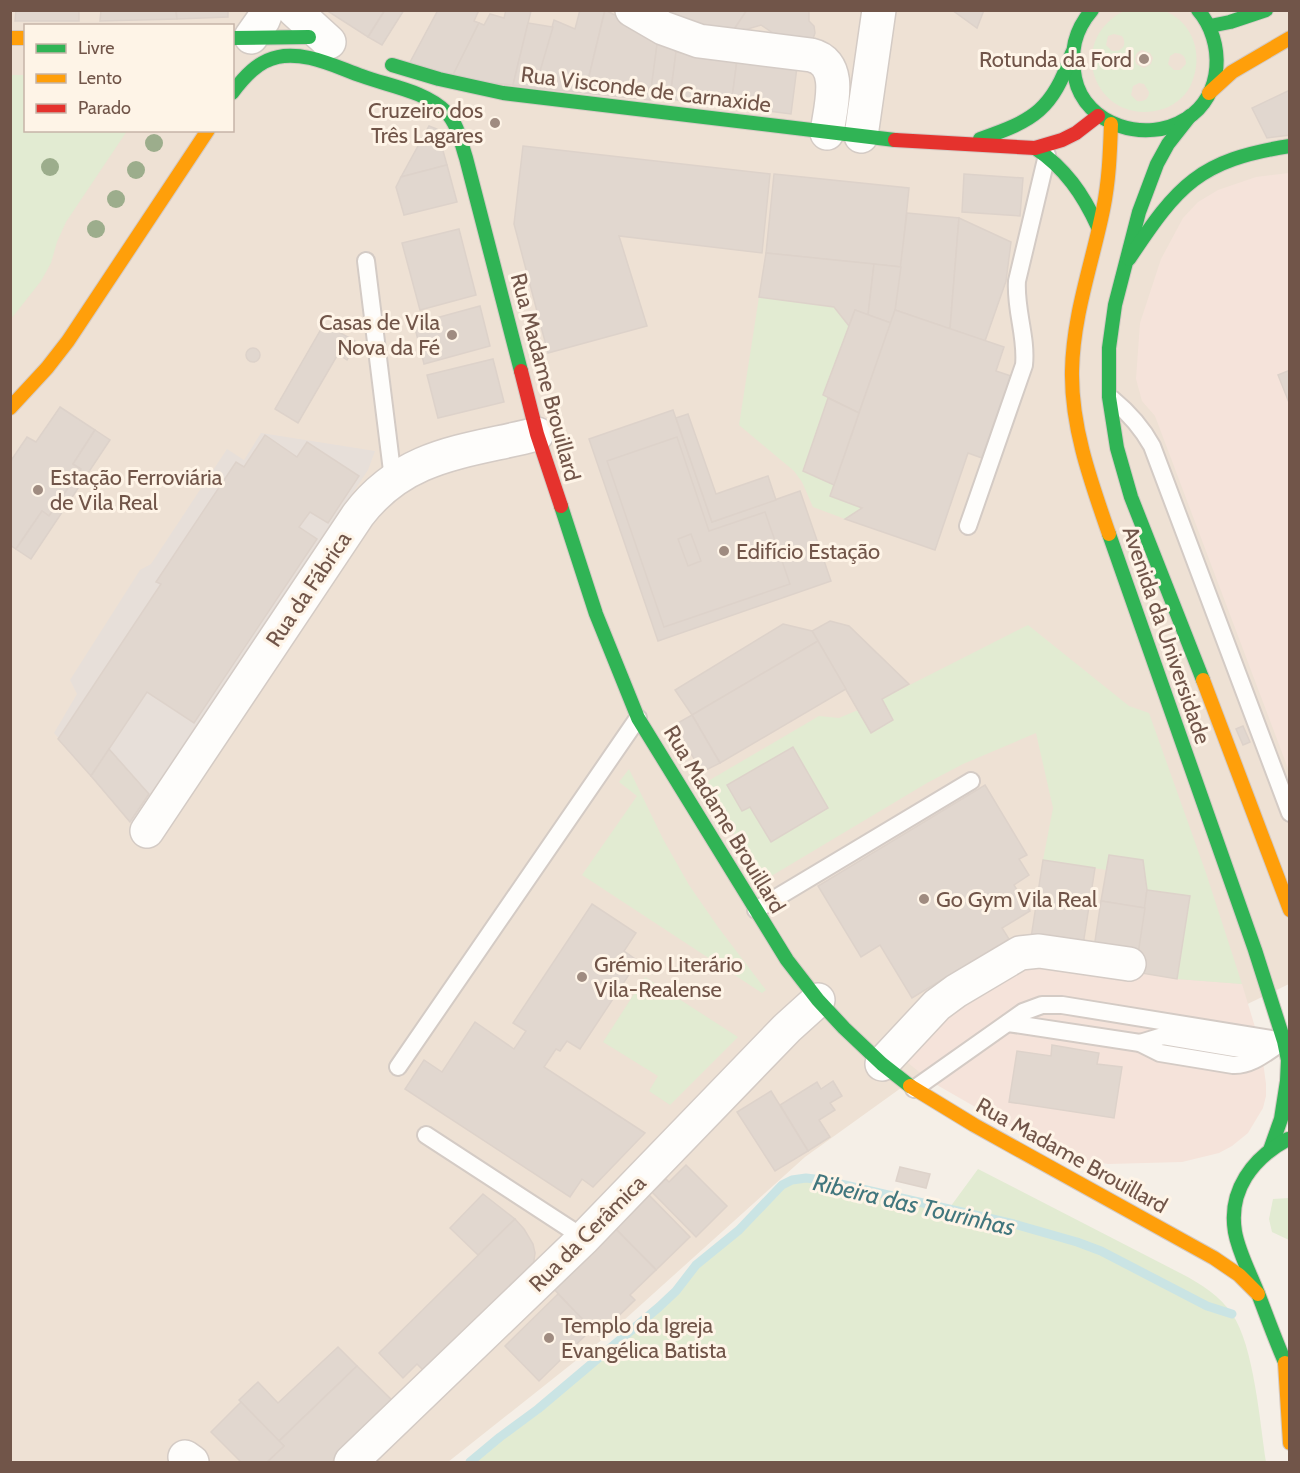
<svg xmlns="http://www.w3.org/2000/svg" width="1300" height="1473" font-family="Cabin,sans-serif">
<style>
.residential{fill:#eee1d4;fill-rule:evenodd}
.commercial{fill:#f5e3da}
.industrial{fill:#e7dfd9}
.green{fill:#e2ebd2;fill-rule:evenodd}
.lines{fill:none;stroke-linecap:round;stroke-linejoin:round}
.stream{stroke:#cae4e4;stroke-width:9}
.building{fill:#e1d7cf;stroke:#ddd2ca;stroke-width:1.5}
.lane-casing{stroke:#d4cbc5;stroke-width:20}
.street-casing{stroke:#d4cbc5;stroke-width:36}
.fast-casing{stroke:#d4cac4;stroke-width:16}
.slow-casing{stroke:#d4cac4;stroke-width:16}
.jam-casing{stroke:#d4cac4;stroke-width:16}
.lane{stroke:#fefdfb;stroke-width:16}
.street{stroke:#fefdfb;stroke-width:33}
.fast{stroke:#30b455;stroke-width:14}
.slow{stroke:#ff9f0a;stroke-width:14}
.jam{stroke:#e5322d;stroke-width:14}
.tree{fill:#9cad8c}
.poi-dot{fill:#9f8b80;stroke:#fef4e7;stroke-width:2}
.labels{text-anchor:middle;stroke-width:6;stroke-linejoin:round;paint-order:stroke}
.poi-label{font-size:22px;fill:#715549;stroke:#fef4e7;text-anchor:start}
.street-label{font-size:22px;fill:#715549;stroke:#fef4e7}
.water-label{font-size:24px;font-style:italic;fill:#41767d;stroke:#fef4e7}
</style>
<rect width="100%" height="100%" fill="#f5efe7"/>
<!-- residential -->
<path class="residential" d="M10,11H1289V984L1235,1010L1040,988L805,1157L603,1339L448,1462H11ZM26,26H232V130H26Z"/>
<!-- commercial -->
<g class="commercial">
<path d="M1289,173V771L1155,416L1142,401L1136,379L1140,323L1161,259L1183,218L1198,202L1218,190L1256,177Z"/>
<path d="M1021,964L1135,972L1177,979L1242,984L1261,1047L1266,1084V1096L1263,1108L1248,1133L1232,1146L1219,1153L1182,1162L1108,1164L1082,1159L1033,1140L930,1081L907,1062L934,1026Z"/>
</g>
<!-- industrial -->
<path class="industrial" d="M261,433L375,451L368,470L133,824L54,733L77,694L70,680L140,570L151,564L227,449L244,460Z"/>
<!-- green -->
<g class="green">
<path d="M1126,10C1136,10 1158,8 1167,12C1194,24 1203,56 1192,82C1188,94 1176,105 1163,109C1096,129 1062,40 1126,10ZM1114,34L1122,36C1128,45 1122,52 1112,51L1106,45L1108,36ZM1142,50L1150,53L1153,58L1151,64L1144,68L1136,64C1134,58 1135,52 1142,50ZM1175,53C1183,53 1186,57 1186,64L1180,70H1174L1168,64L1170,56ZM1139,83L1144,84L1149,92C1149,99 1144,102 1137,101L1131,95L1133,86Z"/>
<path d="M11,75H25L26,130L127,131L66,222L57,242L51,263L41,281L11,319Z"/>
<path d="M759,297L834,307L849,326L823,395L828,398L803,471L834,485L830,496L862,508L845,519L813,507L802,482L794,471L739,425Z"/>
<path d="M1028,625L1129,706L1149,713L1206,873L1242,984L1177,979L1189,896L1147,890L1143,860L1109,855L1106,870L1043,860L1053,808L1036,733L963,764L927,783L763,881L703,784L819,716L839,718L858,710L871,733L893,720L882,699Z"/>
<path d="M629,769L663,839L689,885L718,927L766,990L762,993L582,875L637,796L619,782Z"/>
<path d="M645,977L738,1037L670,1105L649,1091L658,1076L603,1042Z"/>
<path d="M978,1169L1182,1274C1201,1284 1220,1296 1232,1314C1254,1345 1260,1424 1266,1462H470L500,1437L538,1409L659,1307L676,1291L696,1265L739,1230L782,1185L792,1180L806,1178L823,1180L948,1210Z"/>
<path d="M1289,1198H1290L1289,1240L1272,1232L1269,1219L1273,1199Z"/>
</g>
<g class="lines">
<!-- stream -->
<path class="stream" d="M470,1462L500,1437L538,1409L659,1307L676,1291L696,1265L739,1230L782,1185L792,1180L806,1178L823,1180L1014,1224L1077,1242L1101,1251L1207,1306L1232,1314"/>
</g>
<!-- building -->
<g class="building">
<path d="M16,10H79V21H15Z"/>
<path d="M101,10H176L177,19L100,21Z"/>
<path d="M176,10H228V17L177,19Z"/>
<path d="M326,10H385L368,37Z"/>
<path d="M385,10H404L382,45L368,37Z"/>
<path d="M438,10H479L474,21L479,23L451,79L408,66Z"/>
<path d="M506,10L531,11L513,85L451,79L479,23L484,25L490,14L504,18Z"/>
<path d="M580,10H605L585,93L535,88L554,20L575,29Z"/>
<path d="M605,10L658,37L650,100L585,93Z"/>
<path d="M645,10H747L731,34Z"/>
<path d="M747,10H809V21L814,26L815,33L813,39L789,44L761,25L731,34Z"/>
<path d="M952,10H984L977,28Z"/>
<path d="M528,23L553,27L535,88L513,85Z"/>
<path d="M658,37L676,52L670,99L650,97Z"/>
<path d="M676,52L737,60L731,106L670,99Z"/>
<path d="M737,60L797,67L791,114L731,106Z"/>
<path d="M1290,90V135L1267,138L1252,108Z"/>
<path d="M429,126L437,129L447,165L401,177Z"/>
<path d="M523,146L770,174L762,253L619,236L647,326L548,353L514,224Z"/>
<path d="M447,165L457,202L404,215L396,187L401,177Z"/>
<path d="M774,174L909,188L901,267L766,253Z"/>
<path d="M964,174L1023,178L1020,216L962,212Z"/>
<path d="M907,213L959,218L950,329L895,310Z"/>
<path d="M959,218L1011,242L1006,281L985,341L950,329Z"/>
<path d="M459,229L476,295L420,310L402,243Z"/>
<path d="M766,253L874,264L868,315L855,310L849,326L834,307L759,297Z"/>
<path d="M874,264L901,267L895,310L891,323L868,315Z"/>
<path d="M480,306L490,346L424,364L414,324Z"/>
<path d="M855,310L891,323L859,413L823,395Z"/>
<path d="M895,310L1004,347L996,371L1011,376L982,458L968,453L935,550L845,519L862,508L830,496Z"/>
<path d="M324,324L357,342L347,360L338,354L298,423L275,409Z"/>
<circle cx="253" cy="355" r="7"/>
<path d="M493,359L504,402L438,418L427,375Z"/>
<path d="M1290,370V405L1278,375Z"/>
<path d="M828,398L859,413L834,485L803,471Z"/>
<path d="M60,407L95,430L73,464L81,469L49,516L42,511L16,549L10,545V462L27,437L36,442Z"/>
<path d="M673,410L712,522L800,491L831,581L658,641L589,439Z"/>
<path d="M688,414L716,494L768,476L776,500L712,522L676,418Z"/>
<path d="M95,430L110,440L31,559L16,549L42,511L49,516L81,469L73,464Z"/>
<path d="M265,435L297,457L307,442L359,476L328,523L310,512L299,527L317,539L194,723L147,692L91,776L58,739L161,584L156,582L236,462L244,467Z"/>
<path d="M677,437L709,531L765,512L790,584L664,627L607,461Z"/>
<path d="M691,534L701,561L688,566L678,539Z"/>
<path d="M830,621L849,626L909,684L882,699L893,720L871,733L812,631Z"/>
<path d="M783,624L812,631L818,641L692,715L675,690Z"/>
<path d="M818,641L846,689L720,763L692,715Z"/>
<path d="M692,715L720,763L702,772L674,725Z"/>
<path d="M1243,726L1250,742L1243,745L1236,729Z"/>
<path d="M793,747L828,808L771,842L750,807L742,811L727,785Z"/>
<path d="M109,749L149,794L130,822L91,776Z"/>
<path d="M985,785L1027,855L1019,859L1029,875L1014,885L1030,911L1002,928L1009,939L912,998L880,945L861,957L818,886Z"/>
<path d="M1109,855L1143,860L1147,890L1145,908L1101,901Z"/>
<path d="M1043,860L1095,868L1083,945L1031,938Z"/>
<path d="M1147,890L1190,896L1177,979L1135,972Z"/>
<path d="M1101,901L1145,908L1138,954L1094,948Z"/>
<path d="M592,904L636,933L624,951L638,961L580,1049L567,1041L560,1051L556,1049L544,1067L645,1133L593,1187L582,1179L570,1197L405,1089L424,1060L442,1072L475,1022L514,1049L526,1031L513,1023Z"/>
<path d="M1052,1045L1099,1053L1097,1064L1122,1067L1114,1118L1009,1102L1017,1051L1051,1056Z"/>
<path d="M833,1081L842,1096L830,1103L835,1110L819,1120L830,1137L808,1151L780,1105L817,1082L821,1089Z"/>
<path d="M771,1091L808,1151L775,1171L737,1112Z"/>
<path d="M686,1165L727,1206L696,1237L652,1192L666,1179L669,1182Z"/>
<path d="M900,1167L930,1174L926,1188L896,1181Z"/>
<path d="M483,1194L515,1219L478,1255L450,1228Z"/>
<path d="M649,1195L690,1237L656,1270L615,1228Z"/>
<path d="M515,1219L524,1229L533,1244L535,1253L533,1268L429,1376L417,1364L403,1378L379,1353Z"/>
<path d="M615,1228L656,1270L630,1295L635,1300L598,1336L553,1288Z"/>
<path d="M558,1294L592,1329L539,1381L505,1346Z"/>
<path d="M338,1347L357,1366L279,1441L239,1400L258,1382L278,1403Z"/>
<path d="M357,1366L394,1402L332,1462H267L284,1446L279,1441Z"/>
<path d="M241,1402L284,1446L267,1462H241L211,1432Z"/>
</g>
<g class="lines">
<!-- lane casing -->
<g class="lane-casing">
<g id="lane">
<path d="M366,261L393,479"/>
<path d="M1112,399C1129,413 1141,426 1152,446L1290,813"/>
<path d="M968,526L1024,365C1027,337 1015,310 1017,281L1047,155"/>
<path d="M756,910L971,781"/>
<path d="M1008,1023L1140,1043L1160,1053L1233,1065C1252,1066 1268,1051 1284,1041"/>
<path d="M1140,1043L1163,1036L1264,1053"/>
<path d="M398,1067L638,718"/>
<path d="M914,1089L1023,1012L1042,1005H1062L1284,1041"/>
<path d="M426,1135L584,1238"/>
</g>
</g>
<!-- street casing -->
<g class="street-casing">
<g id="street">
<path d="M294,10L329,42"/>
<path d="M632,10L663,28L699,41L811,55C845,63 830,108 827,133"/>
<path d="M251,37L263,20L267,10"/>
<path d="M861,136L879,10"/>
<path d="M147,831L358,515C405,453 466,452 537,434"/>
<path d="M882,1064L937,1005L956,991L1020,953L1039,951L1129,964"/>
<path d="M185,1457L192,1462"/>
<path d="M351,1462L584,1238L787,1028L818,1000"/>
</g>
</g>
<!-- fast casing -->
<g class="fast-casing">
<g id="fast">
<path d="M1092,10C1074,31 1070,52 1075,78C1085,126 1147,144 1186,119C1224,96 1225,41 1198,10"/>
<path d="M1210,26L1230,22L1266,10"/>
<path d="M232,38L309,37"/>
<path d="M392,65L439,79L503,93L895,140"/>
<path d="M232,93C244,77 258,61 278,57C288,55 300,56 310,58C328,62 345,70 362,76C389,86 425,91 446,112C458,124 461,143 466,158L521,371"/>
<path d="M1190,116L1168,144L1157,164L1139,212L1115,305L1109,348V397L1117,448L1131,497L1203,680"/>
<path d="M980,139C1035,120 1052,110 1072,53"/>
<path d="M1035,148C1065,168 1083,194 1098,227"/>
<path d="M1129,259C1178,185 1199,160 1290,146"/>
<path d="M561,506L596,614L638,718L787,960L818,1000L844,1028L882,1064L910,1086"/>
<path d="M1109,534L1255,950L1284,1041L1288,1060L1287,1081L1281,1119L1270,1150"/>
<path d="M1288,1139C1253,1158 1228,1190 1235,1232C1239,1254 1251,1275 1259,1296C1269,1322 1278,1348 1290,1373"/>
</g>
</g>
<!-- slow casing -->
<g class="slow-casing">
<g id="slow">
<path d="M10,38H26"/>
<path d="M1209,93L1232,72L1290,38"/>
<path d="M10,408L47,368L68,341L208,130"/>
<path d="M1109,534C1091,482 1071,427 1072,371C1073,315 1092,264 1103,210C1109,181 1110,153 1111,124"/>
<path d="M1203,680L1290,910"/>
<path d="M910,1086L974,1125L1214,1258L1239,1275L1258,1294"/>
<path d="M1285,1363L1290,1443"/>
</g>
</g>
<!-- jam casing -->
<g class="jam-casing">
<g id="jam">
<path d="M895,140L1035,148L1062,140L1076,133L1098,116"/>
<path d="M521,371L537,434L561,506"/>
</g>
</g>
<!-- lane -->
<use href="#lane" class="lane"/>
<!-- street -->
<use href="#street" class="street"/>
<!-- fast -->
<use href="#fast" class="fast"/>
<!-- slow -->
<use href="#slow" class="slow"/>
<!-- jam -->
<use href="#jam" class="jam"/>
</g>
<!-- trees -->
<g class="tree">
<circle cx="154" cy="143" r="9"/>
<circle cx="50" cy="167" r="9"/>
<circle cx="136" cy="170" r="9"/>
<circle cx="116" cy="199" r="9"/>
<circle cx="96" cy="229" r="9"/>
</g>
<!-- markers -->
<g class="poi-dot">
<circle cx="1144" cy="59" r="6"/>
<circle cx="495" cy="123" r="6"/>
<circle cx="452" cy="335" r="6"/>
<circle cx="38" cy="490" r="6"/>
<circle cx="724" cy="551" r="6"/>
<circle cx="924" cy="899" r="6"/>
<circle cx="582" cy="977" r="6"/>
<circle cx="549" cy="1338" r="6"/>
</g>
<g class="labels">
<!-- poi labels -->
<g class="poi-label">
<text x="1132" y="67" text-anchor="end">Rotunda da Ford</text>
<text x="483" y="118" text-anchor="end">Cruzeiro dos<tspan x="483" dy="25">Três Lagares</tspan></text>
<text x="440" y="330" text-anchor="end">Casas de Vila<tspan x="440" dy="25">Nova da Fé</tspan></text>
<text x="50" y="485">Estação Ferroviária<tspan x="50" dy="25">de Vila Real</tspan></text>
<text x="736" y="559">Edifício Estação</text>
<text x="936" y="907">Go Gym Vila Real</text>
<text x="594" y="972">Grémio Literário<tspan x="594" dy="25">Vila-Realense</tspan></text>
<text x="561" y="1333">Templo da Igreja<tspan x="561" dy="25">Evangélica Batista</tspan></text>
</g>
<!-- street labels -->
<g class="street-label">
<text transform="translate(646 89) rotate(7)" y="8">Rua Visconde de Carnaxide</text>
<text transform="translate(546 377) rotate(75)" y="8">Rua Madame Brouillard</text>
<text transform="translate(308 589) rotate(-56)" y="8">Rua da Fábrica</text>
<text transform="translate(1167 635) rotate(71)" y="8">Avenida da Universidade</text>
<text transform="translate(725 819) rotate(59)" y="8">Rua Madame Brouillard</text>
<text transform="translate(1072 1155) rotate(29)" y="8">Rua Madame Brouillard</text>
<text transform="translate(587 1233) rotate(-45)" y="8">Rua da Cerâmica</text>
</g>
<!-- water labels -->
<g class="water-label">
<text transform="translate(914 1205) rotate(13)" y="8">Ribeira das Tourinhas</text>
</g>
</g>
<!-- border -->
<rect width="1300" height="1473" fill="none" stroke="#715549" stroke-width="24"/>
<!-- legend -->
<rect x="24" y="24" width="210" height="108" fill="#fef4e7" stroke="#c6b4a8" stroke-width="1.5"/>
<rect x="36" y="44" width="30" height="9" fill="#30b455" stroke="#c6b4a8" stroke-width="1.5"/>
<text x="78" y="54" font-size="18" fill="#715549">Livre</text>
<rect x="36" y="74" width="30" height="9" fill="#ff9f0a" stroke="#c6b4a8" stroke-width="1.5"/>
<text x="78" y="84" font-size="18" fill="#715549">Lento</text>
<rect x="36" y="104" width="30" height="9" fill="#e5322d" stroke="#c6b4a8" stroke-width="1.5"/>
<text x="78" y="114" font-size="18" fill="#715549">Parado</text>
</svg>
